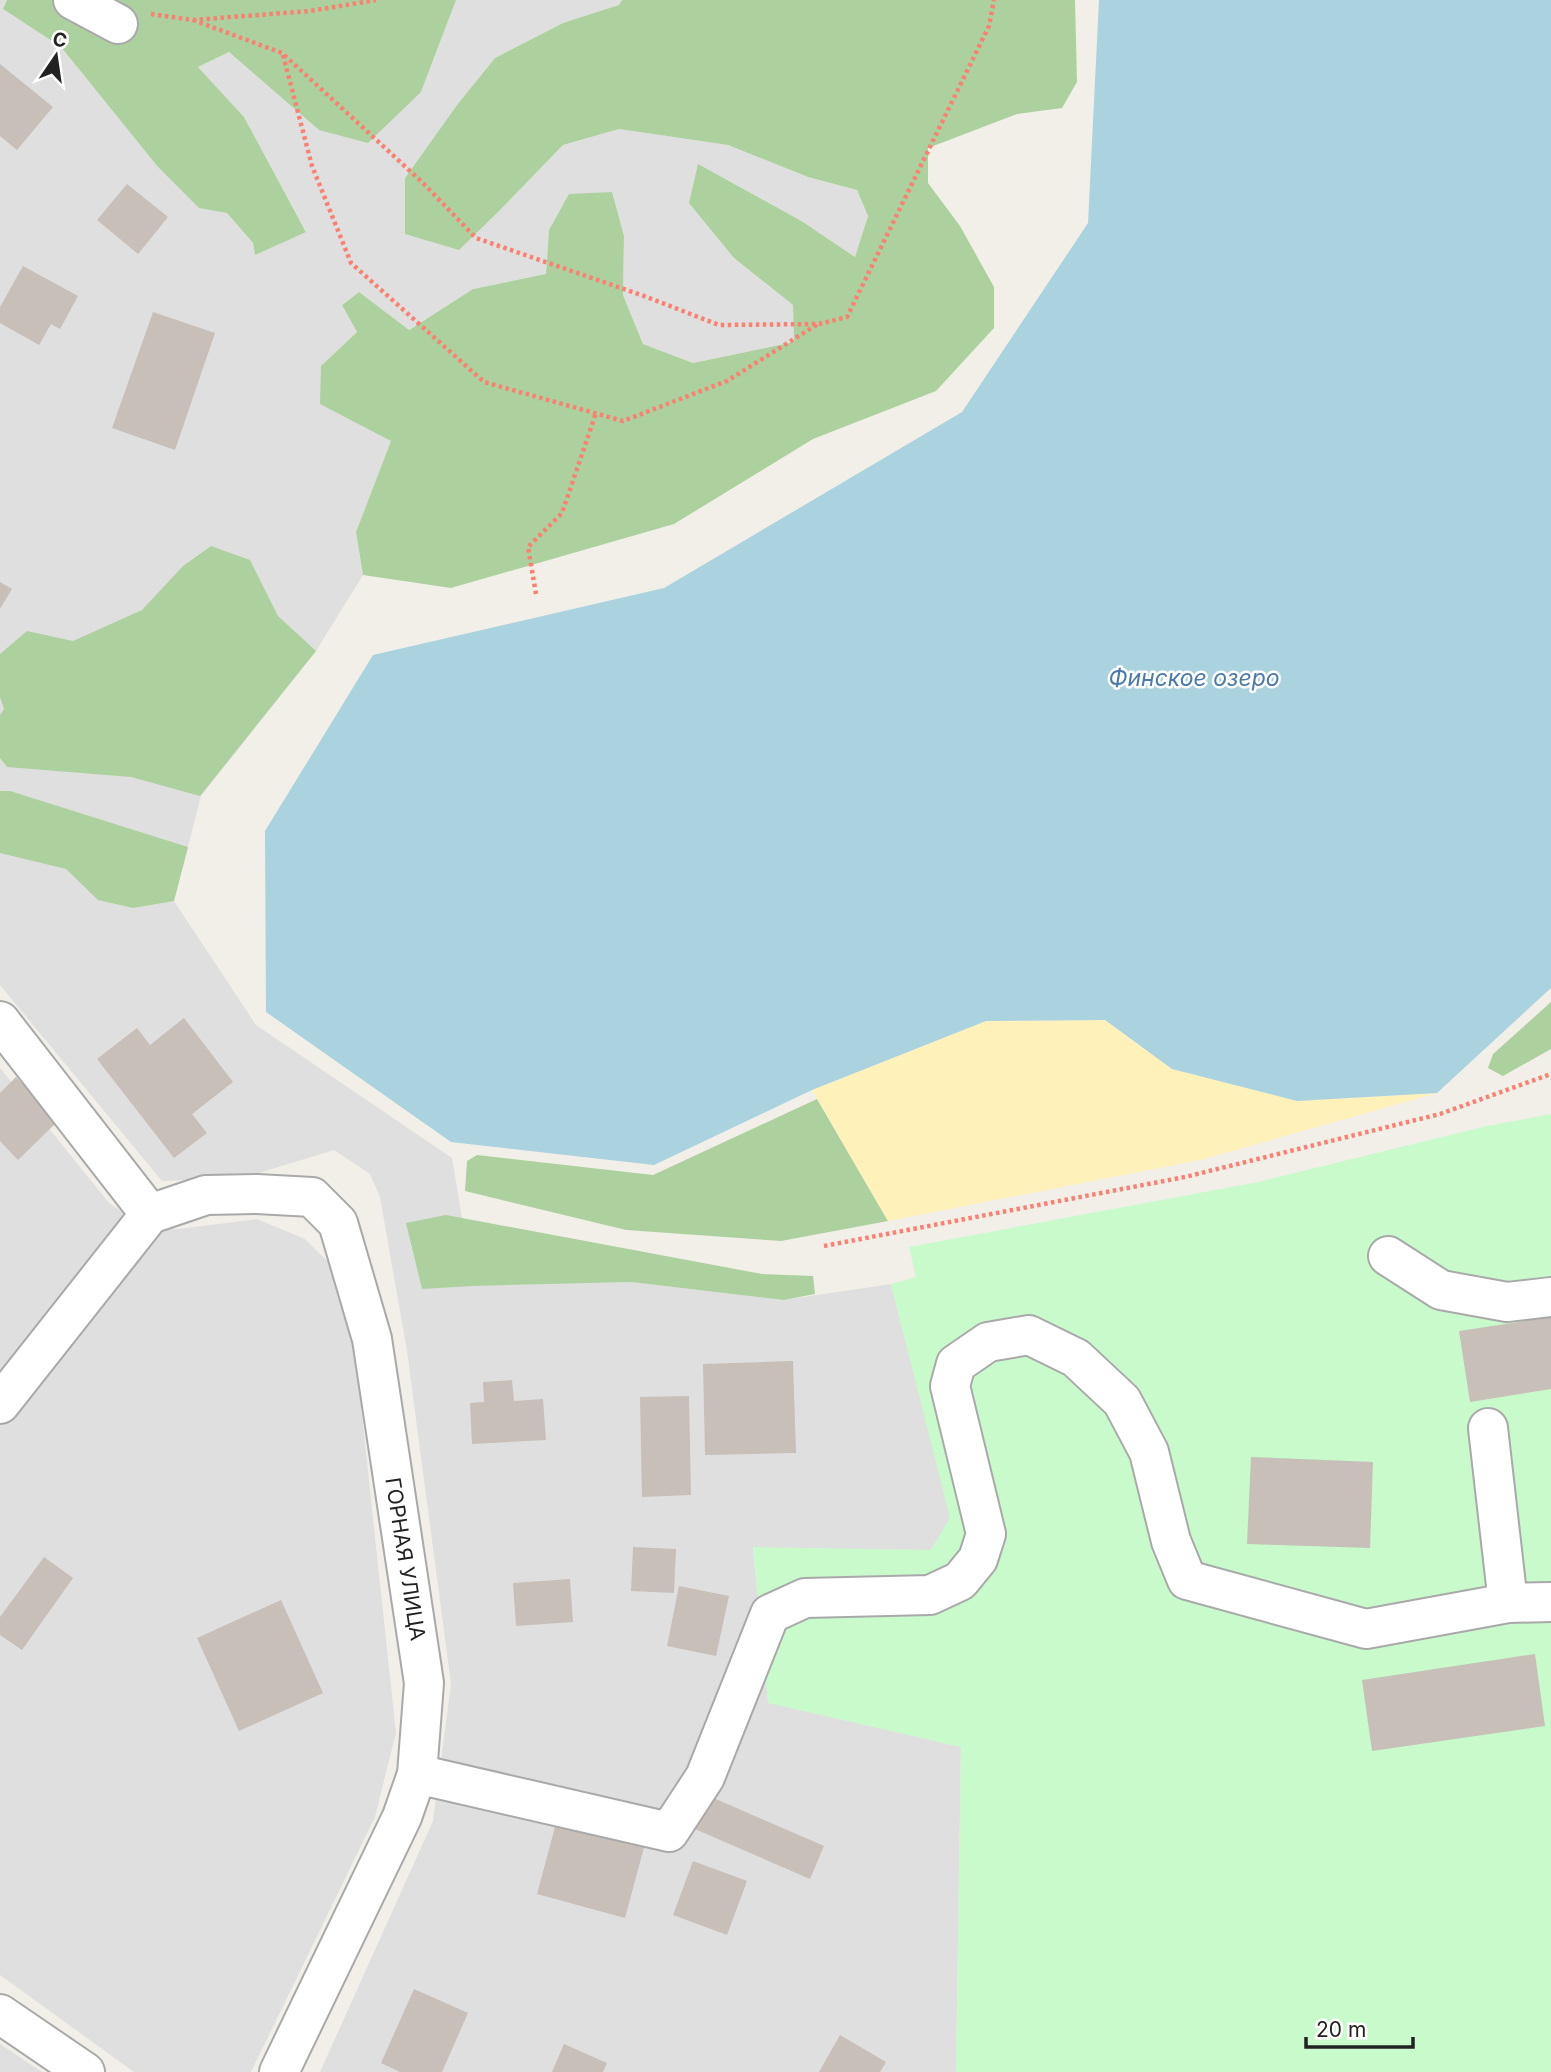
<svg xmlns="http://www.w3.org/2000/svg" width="1551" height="2072" font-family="Inter,sans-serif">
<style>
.residential{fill:#e0dfdf}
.forest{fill:#add19e}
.sand{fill:#fff1ba}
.park{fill:#c8facc}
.water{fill:#aad3df}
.building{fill:#c7bfb8}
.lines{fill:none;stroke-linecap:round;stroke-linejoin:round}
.minor-casing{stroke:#a9a9a9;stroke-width:42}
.path{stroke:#fa8072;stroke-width:4.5;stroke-dasharray:3.5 3.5;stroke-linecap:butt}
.minor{stroke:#fff;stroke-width:38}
.labels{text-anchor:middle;stroke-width:5;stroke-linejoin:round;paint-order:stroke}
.street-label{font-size:21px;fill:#222;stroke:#fff}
.water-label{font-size:23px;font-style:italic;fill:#4a7aab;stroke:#fff}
</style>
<rect width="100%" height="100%" fill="#f2efe9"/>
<!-- residential -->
<g class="residential">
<path d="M0,0H7L3,9L61,47L158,167L199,207L227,213L253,243L255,255L306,231L244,117L198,67L229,52L319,130L421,92L456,0H622L620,5L563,23L495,58L457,105L405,178L501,209L563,145L619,129L728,145L808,177L857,190L868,216L855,257L803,222L734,258L793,305L794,342L693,363L643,344L623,295L624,236L611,192L549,230L546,274L473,289L408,330L359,292L342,304L357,332L321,366L391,441L356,532L363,575L316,651L201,796L174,901L256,1025L452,1158L473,1285L631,1282L784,1300L891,1284L951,1518L931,1550L753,1548L768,1702L961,1747L956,2072H320L433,1821L451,1684L407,1351L380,1197L370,1174L334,1150L246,1177L162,1181L0,985Z"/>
<path d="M0,1068L110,1204L150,1229H178L257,1219L305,1239L332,1266L353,1331L396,1733L375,1817L251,2072H134L0,1975Z"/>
<path d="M0,2044L42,2072H0Z"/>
</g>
<!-- forest -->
<g class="forest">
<path d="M7,0H456L421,92L368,143L319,130L229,52L198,67L244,117L306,232L255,255L253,243L227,213L199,208L158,167L61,47L3,9Z"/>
<path d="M622,0H1075L1077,82L1062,108L1017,114L928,148V183L960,226L994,287V328L936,391L813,439L674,524L451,588L363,575L356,532L391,441L320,404L321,366L357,332L342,305L359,292L409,330L473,289L546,274L549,230L569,194L612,192L624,236L623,295L643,344L693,363L794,342L793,305L734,258L689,203L698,164L803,222L855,257L868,216L857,190L808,177L728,145L619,129L563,145L501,209L459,250L405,234V178L457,105L495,58L563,23L619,5Z"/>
<path d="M211,546L250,560L278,616L316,651L200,796L131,777L7,767L0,758V715L4,709L0,697V654L27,631L73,641L142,610L183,566Z"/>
<path d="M0,791H10L188,847L174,901L133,908L98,900L66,869L0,853Z"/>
<path d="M1551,1002V1049L1503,1076L1488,1068L1493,1054Z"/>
<path d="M817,1099L888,1221L781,1241L626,1230L465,1191L467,1161L477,1155L653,1175Z"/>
<path d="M446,1215L762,1274L813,1276L815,1294L784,1300L631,1282L473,1286L422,1289L406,1223Z"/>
</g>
<!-- sand -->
<path class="sand" d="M1105,1020L1172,1069L1297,1101L1437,1093L1200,1160L888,1221L812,1090L986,1021Z"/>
<!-- park -->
<path class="park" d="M1551,1114V2072H956L961,1747L768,1703L753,1547L931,1550L950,1518L891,1284L916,1277L909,1247L1258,1182L1487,1126Z"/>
<!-- water -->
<path class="water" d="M1099,0H1551V988L1437,1093L1297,1101L1172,1069L1105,1020L986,1021L812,1090L654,1165L451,1142L266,1012L265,831L373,655L664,588L962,412L1088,223Z"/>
<!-- building -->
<g class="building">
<path d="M0,64L53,107L17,150L0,136Z"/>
<path d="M127,184L168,217L138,254L97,220Z"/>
<path d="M23,266L78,296L60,329L51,324L39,345L0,323V307Z"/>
<path d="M153,312L215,333L175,450L112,428Z"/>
<path d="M0,582L12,589L0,609Z"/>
<path d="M184,1018L233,1082L192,1114L207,1133L174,1158L97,1059L137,1028L150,1045Z"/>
<path d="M16,1077L58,1121L18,1160L0,1141V1093Z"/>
<path d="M1551,1317V1389L1470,1402L1459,1331Z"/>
<path d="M793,1361L796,1453L705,1455L703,1364Z"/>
<path d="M512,1380L514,1401L543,1399L546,1440L472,1444L470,1403L484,1402L483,1382Z"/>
<path d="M689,1396L691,1495L642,1497L640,1397Z"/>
<path d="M1251,1457L1373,1462L1370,1548L1247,1544Z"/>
<path d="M633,1547L676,1549L674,1593L631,1591Z"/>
<path d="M44,1557L73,1578L22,1650L0,1635V1617Z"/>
<path d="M570,1579L573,1622L516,1626L513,1583Z"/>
<path d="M679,1586L729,1596L716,1656L667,1646Z"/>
<path d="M281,1600L323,1693L239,1731L197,1638Z"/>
<path d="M1535,1654L1545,1726L1372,1751L1362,1680Z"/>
<path d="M709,1796L824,1846L810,1879L695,1829Z"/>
<path d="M558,1816L646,1840L625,1918L537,1894Z"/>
<path d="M693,1861L747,1881L727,1935L673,1915Z"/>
<path d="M414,1989L468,2013L442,2072H400L381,2063Z"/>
<path d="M840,2035L886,2062L880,2072H819Z"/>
<path d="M564,2044L607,2063L603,2072H552Z"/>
</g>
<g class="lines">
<!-- minor casing -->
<g class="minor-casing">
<g id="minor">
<path d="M73,0L118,24"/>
<path d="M0,1021L150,1214"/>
<path d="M150,1214L206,1195L257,1194L312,1197L338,1223L372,1339L424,1683L417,1774L402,1817L279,2072"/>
<path d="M1388,1256L1441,1290L1507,1302L1551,1297"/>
<path d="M0,1404L150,1214"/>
<path d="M1508,1603L1551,1602"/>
<path d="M417,1774L669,1832L705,1777L770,1614L805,1598L930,1595L960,1581L978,1559L986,1534L950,1386L956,1364L988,1342L1029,1335L1076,1358L1122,1401L1149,1452L1171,1541L1187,1580L1366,1629L1508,1603L1488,1428"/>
<path d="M0,2014L85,2072"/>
</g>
</g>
<!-- path -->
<g class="path">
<path d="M151,14L193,20L310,11L376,0"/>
<path d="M193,20L282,53L422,182L476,238L644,296L719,325L819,324L847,317L989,26L994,0"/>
<path d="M283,55L312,166L351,263L484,382L623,421L727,381L818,324"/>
<path d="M536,594L528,547L562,513L596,413"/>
<path d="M824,1246L1185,1177L1440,1114L1551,1074"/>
</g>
<!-- minor -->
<use href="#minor" class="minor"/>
</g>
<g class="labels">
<!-- street labels -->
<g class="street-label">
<text transform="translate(405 1559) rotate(81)" y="7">ГОРНАЯ УЛИЦА</text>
</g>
<!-- water labels -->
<g class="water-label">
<text x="1194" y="686">Финское озеро</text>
</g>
</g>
<!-- north arrow -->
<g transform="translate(56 56) rotate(13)" stroke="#ffffff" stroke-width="5" paint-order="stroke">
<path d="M0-5L12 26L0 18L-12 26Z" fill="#222222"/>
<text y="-10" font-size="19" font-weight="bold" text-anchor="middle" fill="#222222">С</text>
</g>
<!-- scale -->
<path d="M1306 2037v10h107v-10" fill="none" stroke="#222222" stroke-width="3.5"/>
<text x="1316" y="2037" font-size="21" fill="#222222" stroke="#ffffff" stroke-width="5" paint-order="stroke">20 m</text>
</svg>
